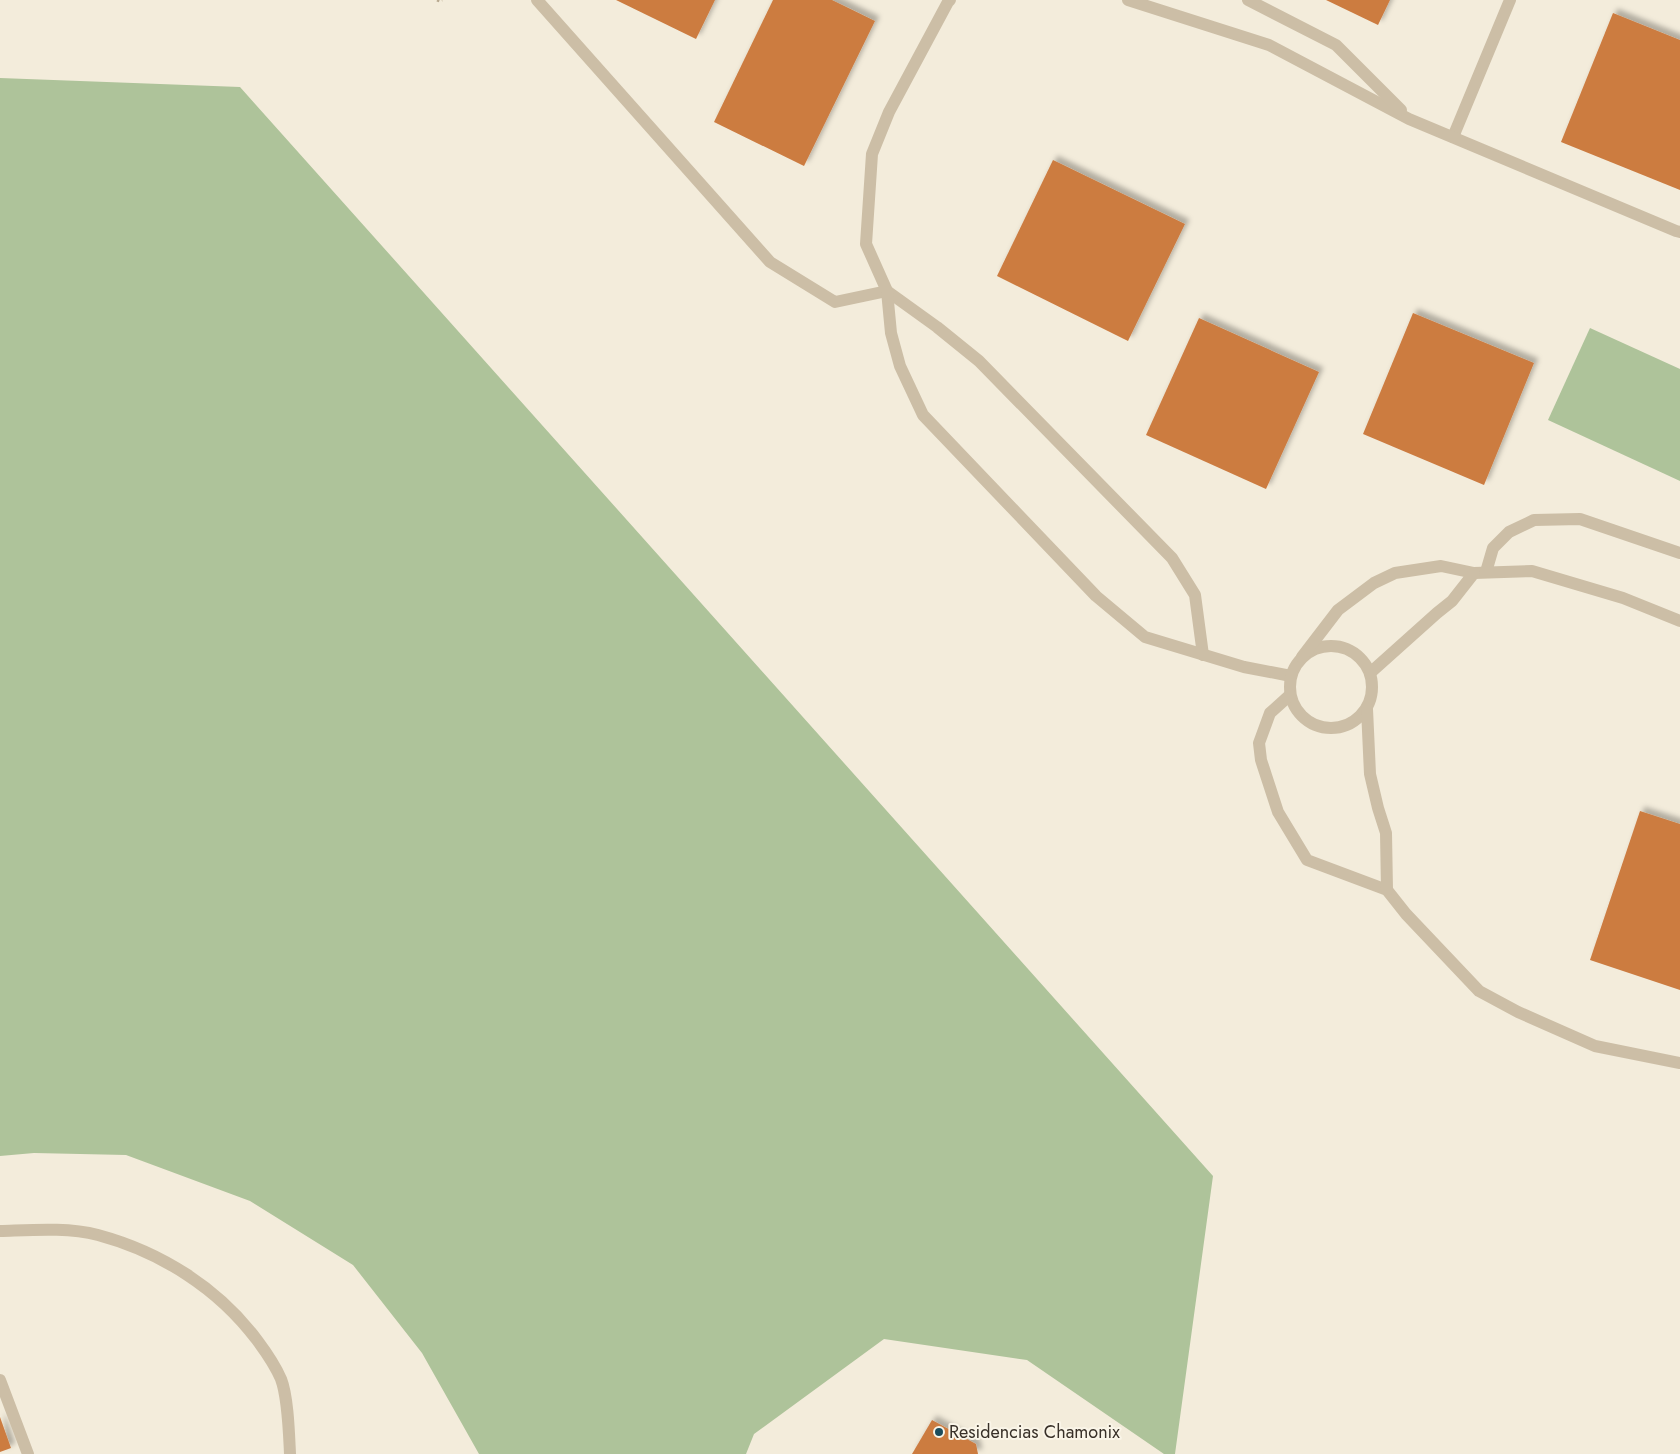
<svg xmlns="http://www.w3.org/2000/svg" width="1680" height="1454" font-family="Jost,sans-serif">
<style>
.green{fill:#aec39a}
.building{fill:#cc7b40;filter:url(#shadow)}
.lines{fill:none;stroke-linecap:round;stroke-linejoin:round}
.path{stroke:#b8a990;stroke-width:3;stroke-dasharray:2.5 2.5;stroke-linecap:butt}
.service{stroke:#ccbea6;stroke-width:12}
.minor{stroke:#ccbea6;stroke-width:12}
.poi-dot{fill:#1b4c5c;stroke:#faf5e8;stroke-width:2}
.labels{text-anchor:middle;stroke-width:4;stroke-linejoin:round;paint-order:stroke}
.poi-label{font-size:18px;fill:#383028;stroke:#faf5e8;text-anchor:start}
</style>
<defs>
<filter id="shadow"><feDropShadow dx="4.5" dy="-4.5" stdDeviation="2.5" flood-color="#0004"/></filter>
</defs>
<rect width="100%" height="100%" fill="#f3ecdb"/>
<!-- green -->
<g class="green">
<path d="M0,78L240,87L1213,1176L1175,1454H1164L1027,1360L884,1339L754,1434L746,1454H479L422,1353L353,1265L250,1201L126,1155L34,1153L0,1156Z"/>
<path d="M1590,328L1680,369V481L1548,420Z"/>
</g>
<!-- building -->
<g class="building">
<path d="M616,0H715L696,39Z"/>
<path d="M773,0H832L875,21L804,166L714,122Z"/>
<path d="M1326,0H1390L1378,25Z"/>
<path d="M1613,13L1680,40V190L1561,142Z"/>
<path d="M1053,160L1185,224L1128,341L997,276Z"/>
<path d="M1413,313L1534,363L1484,485L1363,434Z"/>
<path d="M1199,318L1319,372L1266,489L1146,435Z"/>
<path d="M1640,811L1680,824V990L1590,960Z"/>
<path d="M0,1417L11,1448L0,1452Z"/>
<path d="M932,1420L976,1444L978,1454H912Z"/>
</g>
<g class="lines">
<!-- path -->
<path class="path" d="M437,0L440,1L442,0"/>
<!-- service -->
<g class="service">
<path d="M1453,137L1510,0"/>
<path d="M1486,572L1493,548L1509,532L1534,520L1580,519L1680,553"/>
</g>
<!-- minor -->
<g class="minor">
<path d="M537,0L770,262L835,302L887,291L937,327L979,361L1172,558L1195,595L1203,655"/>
<path d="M950,0L948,2L889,112L872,154L866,244L887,291L891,333L900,366L923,415L1096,596L1145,637L1244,667L1291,676"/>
<path d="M1128,0L1269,45L1409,119L1676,231L1680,232"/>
<path d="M1248,0L1336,45L1401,110"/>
<circle cx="1331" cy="687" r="41"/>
<path d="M1302,657L1338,610L1374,583L1395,573L1441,566L1474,573L1532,571L1623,598L1680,621"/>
<path d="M1370,673L1437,613L1452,601L1474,573"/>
<path d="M1290,695L1270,713L1259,743L1261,760L1278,812L1307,860L1387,890L1406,914L1479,991L1518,1012L1595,1046L1680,1063"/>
<path d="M1367,709L1370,774L1378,808L1386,833L1387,890"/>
<path d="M0,1231C32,1230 67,1227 98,1235C161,1252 218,1288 257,1340C266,1352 275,1365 281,1379C288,1397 289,1433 290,1454"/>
<path d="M0,1380L28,1454"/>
</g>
</g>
<!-- markers -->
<circle class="poi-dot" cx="939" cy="1432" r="5"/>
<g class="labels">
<!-- poi labels -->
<g class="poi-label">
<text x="949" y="1438">Residencias Chamonix</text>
</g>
</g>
</svg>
